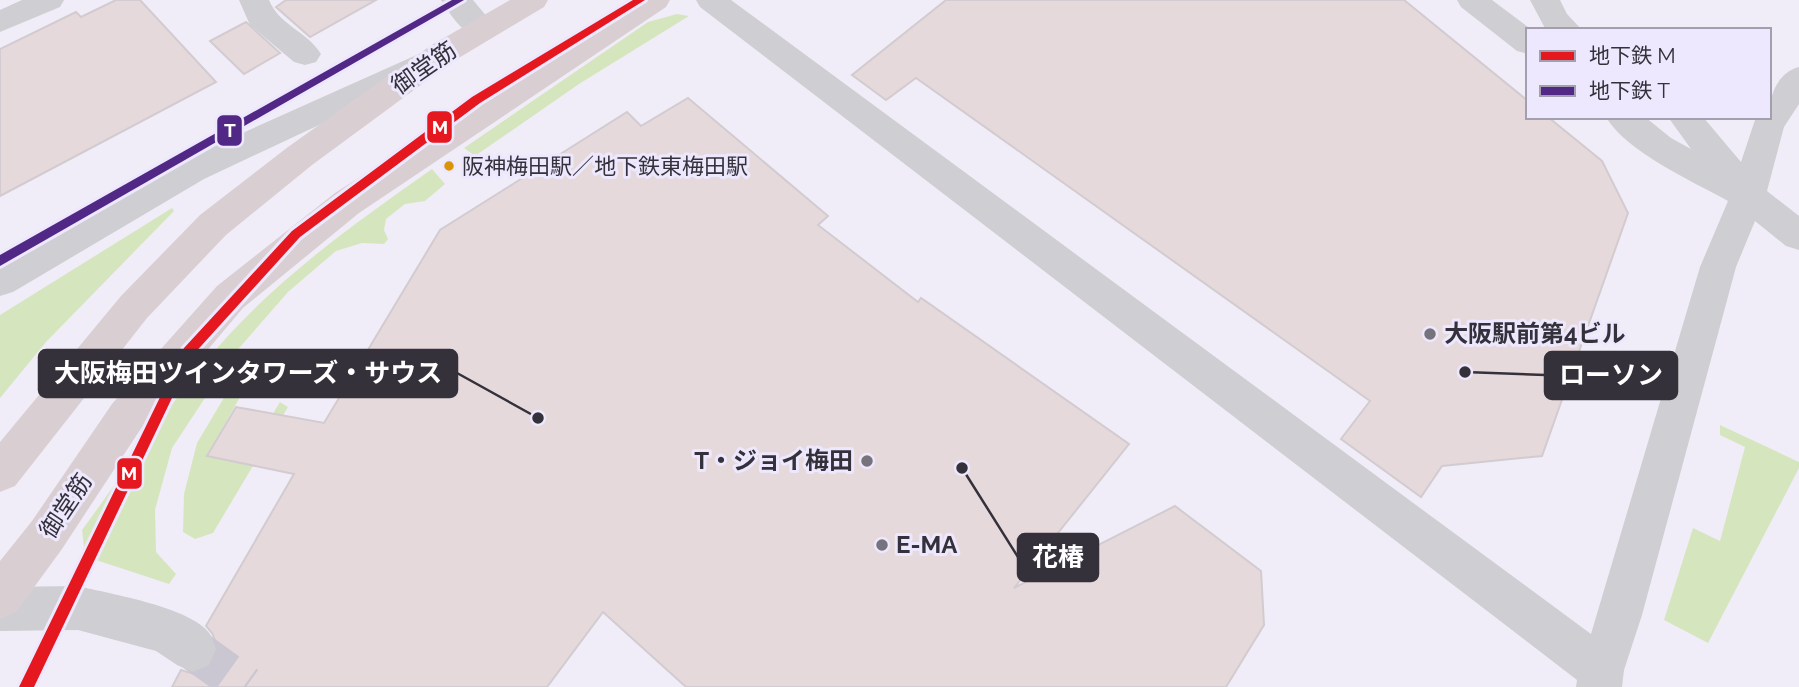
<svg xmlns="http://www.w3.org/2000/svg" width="1799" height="687" font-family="Raleway,'Noto Sans JP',sans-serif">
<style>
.green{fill:#d5e6bf}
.building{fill:#e6d9dc;stroke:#d2cbcf;stroke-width:2}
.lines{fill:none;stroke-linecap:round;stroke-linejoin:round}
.minor-tunnel{stroke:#cac7d2;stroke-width:42;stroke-dasharray:42 21;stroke-linecap:butt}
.minor{fill:#cfced2;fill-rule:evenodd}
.highway{fill:#d9cfd3;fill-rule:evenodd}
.metro-1-casing{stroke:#ede8fd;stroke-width:6}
.metro-2-casing{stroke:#ede8fd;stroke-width:6}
.metro-1{fill:#e5171f;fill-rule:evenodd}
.metro-2{fill:#522886;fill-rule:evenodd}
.bus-dot{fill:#da9409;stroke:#ede8fd;stroke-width:2.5}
.poi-dot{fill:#76737d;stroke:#ede8fd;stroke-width:2.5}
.labels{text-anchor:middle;stroke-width:6;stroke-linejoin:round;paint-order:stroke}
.bus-label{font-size:22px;fill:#34313b;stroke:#ede8fd;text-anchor:start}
.street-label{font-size:24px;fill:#34313b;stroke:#ede8fd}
.poi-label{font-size:24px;font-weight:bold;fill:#34313b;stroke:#ede8fd;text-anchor:start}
.leader{fill:none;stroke:#34313b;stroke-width:2.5}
.callout-dot{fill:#34313b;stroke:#ede8fd;stroke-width:2.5}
.callout{fill:#34313b;stroke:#34313b;stroke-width:2.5}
.callout-label{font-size:26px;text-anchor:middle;font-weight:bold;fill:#fff}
.line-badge{stroke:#ede8fd;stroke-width:2.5}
.badge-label{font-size:19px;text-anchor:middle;font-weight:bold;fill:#fff}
</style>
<rect width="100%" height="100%" fill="#f0edf8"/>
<!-- green -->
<g class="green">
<path d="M677,14L689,16L579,84L475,156L464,148L648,22Z"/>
<path d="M432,169L445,184L425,201L405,204L386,219L384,230L388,239L384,244L362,243L336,251L288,292L234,354L172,448L155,510L156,552L176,574L169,584L96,560L84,548L82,530C127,469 169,403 219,346C280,276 357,222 432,169Z"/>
<path d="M172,208L174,211L46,342L0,398V315Z"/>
<path d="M225,396L240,397L207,456L243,463L280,402L288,407L213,533L195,539L183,532L184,494L197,443Z"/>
<path d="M1720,425L1799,462V468L1708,643L1664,620L1693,528L1720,541L1745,447L1720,435Z"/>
</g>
<!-- building -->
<g class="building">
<path d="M116,0H140L216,82L0,196V49L76,12L81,17Z"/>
<path d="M286,0H376L310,37L276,7Z"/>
<path d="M946,0H1404L1528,101V117H1548L1602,161L1628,213L1542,456L1442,466L1421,497L1341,439L1370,401L916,78L886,100L852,75Z"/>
<path d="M246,22L280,53L244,74L210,41Z"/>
<path d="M688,98L828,216L818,225L918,302L921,298L1129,444L1014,588L1175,506L1261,571L1264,625L1226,687H686L603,612L547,687H172L181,670L194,674L211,666L218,648L212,633L206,626L294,474L207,456L236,407L324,423L440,230L627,112L641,126Z"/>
</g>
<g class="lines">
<!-- minor-tunnel -->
<path class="minor-tunnel" d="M193,649L246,687"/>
<!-- minor -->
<g class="minor">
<path d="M22,0H64L60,7L0,32V10Z"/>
<path d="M239,0H269C279,25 308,32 321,54L316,62L305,65L294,62L250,25Z"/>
<path d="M441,0H473L498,30L493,37C469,44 453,19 441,0Z"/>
<path d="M696,0H731L1591,634L1700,267L1728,201C1694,182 1625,151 1606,117H1645L1671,138L1691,149L1668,117H1703L1741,162L1756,117H1769C1769,96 1777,73 1799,67V104L1784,127L1767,191L1799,216V250L1786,246L1755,221L1736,267L1642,615L1624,670L1622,687H1576L1577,680L700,7Z"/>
<path d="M1457,0H1492L1532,30H1528V54L1517,51L1461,7Z"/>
<path d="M1530,0H1560L1567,14L1582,30H1546Z"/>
<path d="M421,53L432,56L437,64L432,72L204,179L13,292L0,296V263L180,161Z"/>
<path d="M78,586C110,594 191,607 210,634C212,638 214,644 216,649L209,665L193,672L177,665L156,651L78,630L0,631V587Z"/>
</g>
<!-- highway -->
<g class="highway">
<path d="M510,0H548L544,7L452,62L312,165L226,235L147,318L15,486L0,492V442L121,296L200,215L288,147L430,46Z"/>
<path d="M633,0H670L666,7L359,213L243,308L140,430L62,549L16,612L0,619V561L32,521L112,404L217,286L335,193Z"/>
</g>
<!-- metro-1 casing -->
<g class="metro-1-casing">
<path id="metro-1" d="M633,0H645L480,103L300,237L192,356L34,687H19L184,348L292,231L472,97Z"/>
</g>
<!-- metro-2 casing -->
<g class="metro-2-casing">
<path id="metro-2" d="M452,0H464L0,266V255Z"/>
</g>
<!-- metro-1 -->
<use href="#metro-1" class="metro-1"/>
<!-- metro-2 -->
<use href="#metro-2" class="metro-2"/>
</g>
<!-- markers -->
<circle class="bus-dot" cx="449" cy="166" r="6"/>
<g class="poi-dot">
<circle cx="1430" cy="334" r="7"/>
<circle cx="867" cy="461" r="7"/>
<circle cx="882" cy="545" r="7"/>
</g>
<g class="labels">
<!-- bus labels -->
<g class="bus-label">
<text x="462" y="174">阪神梅田駅／地下鉄東梅田駅</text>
</g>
<!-- street labels -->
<g class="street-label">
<text transform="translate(424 68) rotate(-35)" y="8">御堂筋</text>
<text transform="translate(66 506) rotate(-56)" y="8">御堂筋</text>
</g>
<!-- poi labels -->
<g class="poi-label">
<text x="1444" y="342">大阪駅前第4ビル</text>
<text x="853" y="469" text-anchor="end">T・ジョイ梅田</text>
<text x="896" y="553">E-MA</text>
</g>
</g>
<!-- callouts -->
<path class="leader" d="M538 418L457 373M1465 372L1545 375M962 468L1018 557"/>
<g class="callout-dot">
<circle cx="538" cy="418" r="7"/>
<circle cx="1465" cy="372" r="7"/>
<circle cx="962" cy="468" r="7"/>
</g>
<g class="callout">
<rect x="39" y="350" width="418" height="47" rx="7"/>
<rect x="1545" y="352" width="132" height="47" rx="7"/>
<rect x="1018" y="534" width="80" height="47" rx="7"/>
</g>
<g class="callout-label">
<text x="248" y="382">大阪梅田ツインタワーズ・サウス</text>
<text x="1611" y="384">ローソン</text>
<text x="1058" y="566">花椿</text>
</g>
<g class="line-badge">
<rect x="426" y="110" width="27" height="34" rx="7" fill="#e5171f"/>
<rect x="216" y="114" width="27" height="33" rx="7" fill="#522886"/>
<rect x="116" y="457" width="27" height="33" rx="7" fill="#e5171f"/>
</g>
<g class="badge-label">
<text x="440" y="134">M</text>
<text x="230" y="137">T</text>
<text x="129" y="480">M</text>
</g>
<!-- legend -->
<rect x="1526" y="28" width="245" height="91" fill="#ede8fd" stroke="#a39faf" stroke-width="2"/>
<rect x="1540" y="51" width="35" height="10" fill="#e5171f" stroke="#a39faf" stroke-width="2"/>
<text x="1589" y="63" font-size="21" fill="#34313b">地下鉄 M</text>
<rect x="1540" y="86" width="35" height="10" fill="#522886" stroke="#a39faf" stroke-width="2"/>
<text x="1589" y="98" font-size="21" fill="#34313b">地下鉄 T</text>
</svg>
